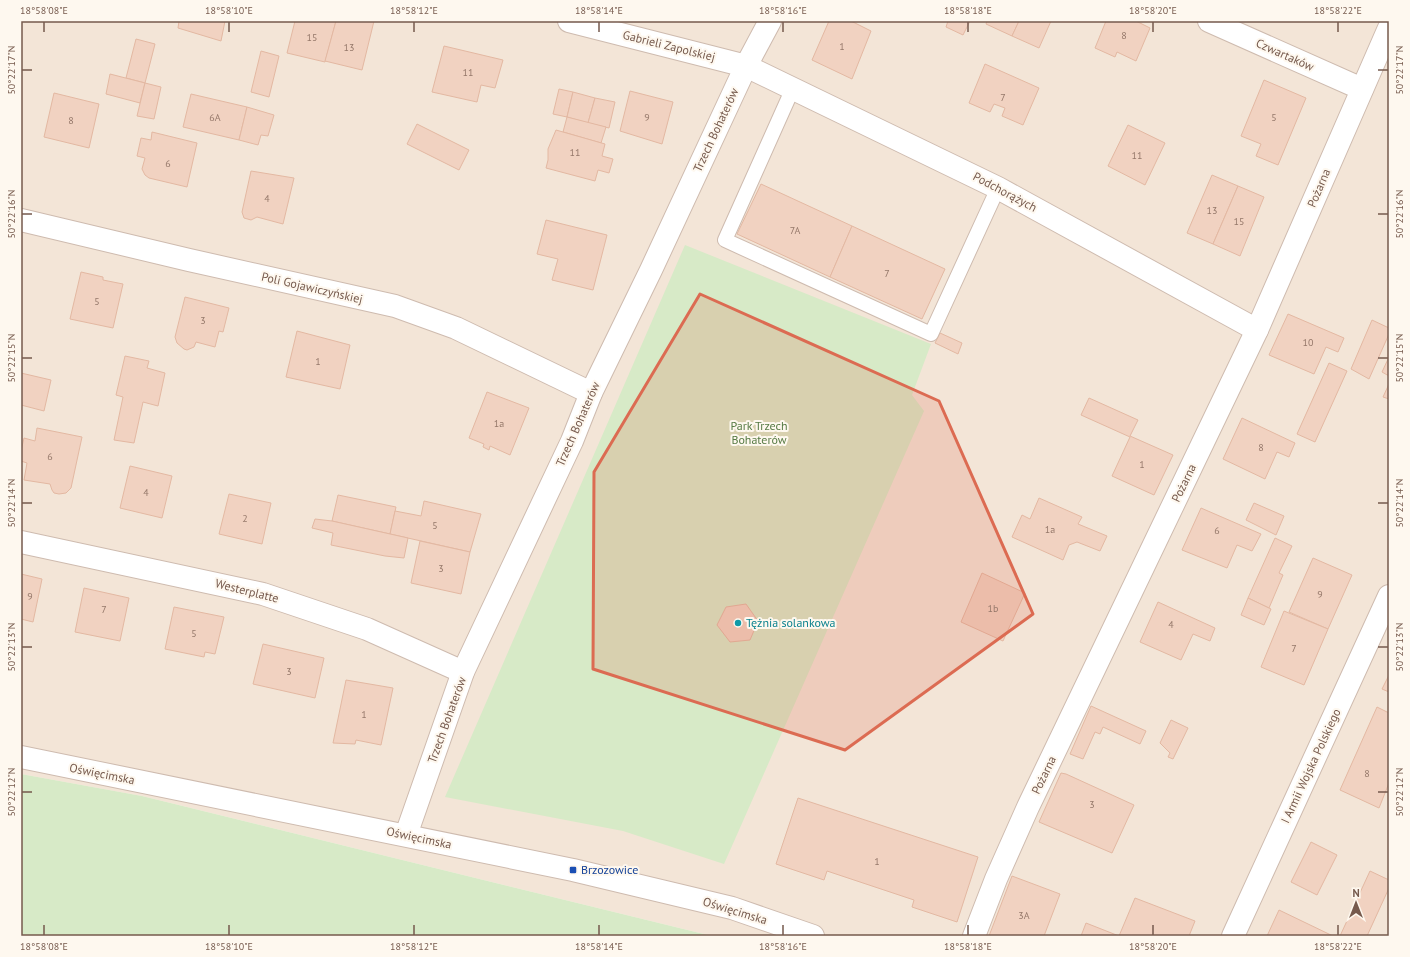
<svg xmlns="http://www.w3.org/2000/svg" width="1410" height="957" font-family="'PT Sans',sans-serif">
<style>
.residential{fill:#f3e5d7}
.green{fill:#d7eac7}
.building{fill:#f1d2c1;stroke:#e3b8a2}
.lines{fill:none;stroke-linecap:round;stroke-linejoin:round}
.service-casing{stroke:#cebbaf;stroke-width:16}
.minor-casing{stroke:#cebbaf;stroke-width:24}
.tertiary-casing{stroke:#cebbaf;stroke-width:24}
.service{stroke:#fff;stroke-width:14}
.minor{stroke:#fff;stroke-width:22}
.tertiary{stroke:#fff;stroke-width:22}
.marked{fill:#dc6b52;fill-opacity:0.2;stroke:#dc6b52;stroke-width:3;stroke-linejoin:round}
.ticks{fill:none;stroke:#765a4d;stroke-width:1.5}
.culture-dot{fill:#0f9aa8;stroke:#fef8ef;stroke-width:1.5}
.transit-dot{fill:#1a4fb4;stroke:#fef8ef;stroke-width:1.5}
.labels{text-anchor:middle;stroke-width:4;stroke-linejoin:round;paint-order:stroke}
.number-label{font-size:10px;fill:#95786a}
.street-label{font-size:12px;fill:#765a4d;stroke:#fef8ef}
.park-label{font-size:12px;fill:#577b45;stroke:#fef8ef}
.culture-label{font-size:12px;fill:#0d838f;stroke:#fef8ef;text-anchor:start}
.transit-label{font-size:12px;fill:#164399;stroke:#fef8ef;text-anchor:start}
.neatline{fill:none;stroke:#765a4d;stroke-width:1.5}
.ticks-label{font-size:10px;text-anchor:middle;fill:#765a4d}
</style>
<rect width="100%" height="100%" fill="#fcf4e9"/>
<!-- residential -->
<path class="residential" d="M21,21H1389V936H712L142,796L21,774Z"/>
<!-- green -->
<g class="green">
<path d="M685,245L931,344L912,395L924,411L724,864L623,831L445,797Z"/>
<path d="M21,774L142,796L712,936H21Z"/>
</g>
<!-- building -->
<g class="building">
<path d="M179,21H225L221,41L178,28Z"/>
<path d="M295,21H336L325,62L287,53Z"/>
<path d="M336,21H374L362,70L325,61Z"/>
<path d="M829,21H851L871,31L852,79L812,60Z"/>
<path d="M948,21H970L963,35L946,27Z"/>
<path d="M987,21H1019L1012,36L986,24Z"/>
<path d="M1019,21H1051L1039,48L1012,36Z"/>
<path d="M1106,21H1136L1150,28L1136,61L1117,52L1115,57L1095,48Z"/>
<path d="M136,39L155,44L145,83L126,78Z"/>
<path d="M444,46L503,60L495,88L481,85L477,102L432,92Z"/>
<path d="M261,51L279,56L269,97L251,92Z"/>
<path d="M985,64L1039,88L1023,125L1002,116L1005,108L994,104L990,112L969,103Z"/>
<path d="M110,74L145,83L140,103L106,94Z"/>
<path d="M1264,80L1306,98L1278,165L1256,156L1261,144L1241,136Z"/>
<path d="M145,83L161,87L154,119L137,116Z"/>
<path d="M559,89L573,92L567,117L553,114Z"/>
<path d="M630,91L673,102L662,144L620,131Z"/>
<path d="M573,92L595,98L588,123L567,117Z"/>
<path d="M54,93L99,104L89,148L44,137Z"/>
<path d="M191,94L247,107L239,140L183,127Z"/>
<path d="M595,98L615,102L609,128L588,123Z"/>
<path d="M247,107L274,115L268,136L261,135L258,145L239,140Z"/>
<path d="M567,117L606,127L601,143L563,132Z"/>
<path d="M417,124L469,150L459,170L407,144Z"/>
<path d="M1128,125L1165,143L1145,185L1108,166Z"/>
<path d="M556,130L605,144L602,156L613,159L609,173L598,170L595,181L546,168L548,160V149Z"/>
<path d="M152,132L197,143L187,187L149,178L145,175L142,169L145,158L137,156L141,138L151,140Z"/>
<path d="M251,171L294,178L283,224L257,217L251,220L244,218L242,212Z"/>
<path d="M1212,175L1238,186L1213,244L1187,233Z"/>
<path d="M761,184L852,226L830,277L737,234Z"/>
<path d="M1238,186L1264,197L1240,256L1213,244Z"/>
<path d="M546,220L607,235L593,290L552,280L558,259L537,254Z"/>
<path d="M852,226L945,269L922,319L830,277Z"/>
<path d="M81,272L103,277V280L123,284L113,328L70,319Z"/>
<path d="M185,297L229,308L223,332L219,331L215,347L196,342L194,347L187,350L184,349L177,343L175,337Z"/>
<path d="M1288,314L1344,338L1338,352L1326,347L1314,374L1269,355Z"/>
<path d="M1372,320L1389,328V334L1369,379L1351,369Z"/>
<path d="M297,331L350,345L340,389L286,377Z"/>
<path d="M940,333L962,343L958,354L935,343Z"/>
<path d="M125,356L149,361L147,368L165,373L158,406L143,402L134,443L114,440L123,397L116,395Z"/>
<path d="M1389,357V376L1382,372Z"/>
<path d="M1329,363L1347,371L1315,442L1297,434Z"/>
<path d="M21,373L51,380L44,411L21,405Z"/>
<path d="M1389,384V399L1383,397Z"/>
<path d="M487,392L529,408L510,455L490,446L489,450L483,447L484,444L469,438Z"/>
<path d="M1089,398L1138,420L1130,436L1173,455L1154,495L1112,476L1130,437L1081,415Z"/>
<path d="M1242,418L1295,443L1289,457L1277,452L1265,479L1223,459Z"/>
<path d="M37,428L82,437L71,488L66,493L59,494L54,493L52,490L50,484L24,480L27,463L21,461V451L24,438L35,441Z"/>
<path d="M130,466L172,476L162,518L120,508Z"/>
<path d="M229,494L271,503L262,544L219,534Z"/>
<path d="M338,495L396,507L390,534L332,521Z"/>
<path d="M1039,498L1082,517L1078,524L1107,536L1100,551L1077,542L1069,545L1063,560L1012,537L1022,515L1030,519Z"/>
<path d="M424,501L481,514L470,552L390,534L395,511L421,516Z"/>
<path d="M1254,503L1284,516L1276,535L1246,520Z"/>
<path d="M1201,508L1261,534L1252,551L1237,545L1227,568L1182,550Z"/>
<path d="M315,519L332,521L408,538L404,558L385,556L331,545L333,533L312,528Z"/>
<path d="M1275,538L1292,546L1279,573L1283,575L1269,608L1248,598Z"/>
<path d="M420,541L470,552L461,594L411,583Z"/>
<path d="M1313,558L1352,575L1328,629L1289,612Z"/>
<path d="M982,573L1025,593L1003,641L961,622Z"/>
<path d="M21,574L42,579L33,622L21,619Z"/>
<path d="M84,588L129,598L120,641L75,632Z"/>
<path d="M1248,598L1271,609L1264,625L1241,615Z"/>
<path d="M1158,602L1215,628L1210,641L1193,634L1181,660L1140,642Z"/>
<path d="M746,604L758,621L750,640L730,642L717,625L726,607Z"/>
<path d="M174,607L224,617L215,654L205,652L204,657L165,649Z"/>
<path d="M1284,611L1328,629L1304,685L1261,667Z"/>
<path d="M263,644L324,658L315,698L253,684Z"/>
<path d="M1389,675V692L1382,689Z"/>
<path d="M346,680L393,688L381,745L356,740L355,744L333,743Z"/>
<path d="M1091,706L1146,731L1140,744L1103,727L1100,734L1095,732L1083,759L1070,754Z"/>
<path d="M1377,707L1389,713V783L1379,808L1340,790Z"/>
<path d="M1171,720L1188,728L1173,759L1168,757L1170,753L1160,743Z"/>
<path d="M1061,773L1066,774L1134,805L1112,853L1039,822Z"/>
<path d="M798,798L978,857L957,922L912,907L914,900L827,871L824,880L776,864Z"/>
<path d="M1311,842L1337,855L1317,895L1291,882Z"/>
<path d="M1370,871L1389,880V888L1367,936H1340Z"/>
<path d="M1012,876L1060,894L1044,936H989Z"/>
<path d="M1135,898L1195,921L1189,936H1081L1086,923L1119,936Z"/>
<path d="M1279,910L1333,936H1267Z"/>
</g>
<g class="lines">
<!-- service casing -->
<g class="service-casing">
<path id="service" d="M793,88L725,240L931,334L998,188"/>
</g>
<!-- minor casing -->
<g class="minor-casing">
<g id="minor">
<path d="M569,21L746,66L998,188L1257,330"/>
<path d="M1209,21L1362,89"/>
<path d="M21,220L189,260L395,306L456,328L591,393"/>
<path d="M21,542L263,594L367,629L463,672"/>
<path d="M406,835L463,672L572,441L591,393L651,270L746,66L770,21"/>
<path d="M974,936L996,879L1028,807L1257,330L1389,28"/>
<path d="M1233,936L1389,596"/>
</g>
</g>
<!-- tertiary casing -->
<g class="tertiary-casing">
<path id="tertiary" d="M21,757L573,870L732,908L813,936"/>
</g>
<!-- service -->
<use href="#service" class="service"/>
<!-- minor -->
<use href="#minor" class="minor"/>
<!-- tertiary -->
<use href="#tertiary" class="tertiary"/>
</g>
<!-- marked area -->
<path class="marked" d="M700,294L939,401L1033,614L845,750L593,669L594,472Z"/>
<!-- ticks -->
<path class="ticks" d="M44,22V32M229,22V32M414,22V32M599,22V32M783,22V32M968,22V32M1153,22V32M1338,22V32M22,70H32M1378,70H1388M22,214H32M1378,214H1388M22,358H32M1378,358H1388M22,503H32M1378,503H1388M22,647H32M1378,647H1388M22,792H32M1378,792H1388M44,925V935M229,925V935M414,925V935M599,925V935M783,925V935M968,925V935M1153,925V935M1338,925V935"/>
<!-- markers -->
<circle class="culture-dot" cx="738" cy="623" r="4"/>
<rect class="transit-dot" x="569" y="866" width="8" height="8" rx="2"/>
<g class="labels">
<!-- number labels -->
<g class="number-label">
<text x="1124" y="39">8</text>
<text x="312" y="41">15</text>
<text x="842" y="50">1</text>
<text x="349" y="51">13</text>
<text x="468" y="76">11</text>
<text x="1003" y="101">7</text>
<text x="215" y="121">6A</text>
<text x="647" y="121">9</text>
<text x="1274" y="121">5</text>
<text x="71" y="124">8</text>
<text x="575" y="156">11</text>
<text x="1137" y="159">11</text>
<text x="168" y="167">6</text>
<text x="267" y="202">4</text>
<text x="1212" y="214">13</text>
<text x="1239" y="225">15</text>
<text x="795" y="234">7A</text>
<text x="887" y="277">7</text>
<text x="97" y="305">5</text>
<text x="203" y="324">3</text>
<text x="1308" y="346">10</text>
<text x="318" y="365">1</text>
<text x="499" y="427">1a</text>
<text x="1261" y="451">8</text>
<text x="50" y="460">6</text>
<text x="1142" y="468">1</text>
<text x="146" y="496">4</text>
<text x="245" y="522">2</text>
<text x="435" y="529">5</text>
<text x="1050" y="533">1a</text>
<text x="1217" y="534">6</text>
<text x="441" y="572">3</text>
<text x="1320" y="598">9</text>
<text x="30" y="600">9</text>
<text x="993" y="612">1b</text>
<text x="104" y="613">7</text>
<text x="1171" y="628">4</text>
<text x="194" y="637">5</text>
<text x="1294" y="652">7</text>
<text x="289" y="675">3</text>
<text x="364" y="718">1</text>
<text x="1367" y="777">8</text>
<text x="1092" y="808">3</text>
<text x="877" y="865">1</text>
<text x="1024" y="919">3A</text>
</g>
<!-- street labels -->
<g class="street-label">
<text transform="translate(669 46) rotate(14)" y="4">Gabrieli Zapolskiej</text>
<text transform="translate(1285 55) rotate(24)" y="4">Czwartaków</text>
<text transform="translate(716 130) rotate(-65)" y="4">Trzech Bohaterów</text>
<text transform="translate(1319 188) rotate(-67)" y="4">Pożarna</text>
<text transform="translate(1005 192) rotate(28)" y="4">Podchorążych</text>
<text transform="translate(312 288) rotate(13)" y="4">Poli Gojawiczyńskiej</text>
<text transform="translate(578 424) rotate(-66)" y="4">Trzech Bohaterów</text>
<text transform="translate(1184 483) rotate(-64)" y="4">Pożarna</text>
<text transform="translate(247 591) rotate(14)" y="4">Westerplatte</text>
<text transform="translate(447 720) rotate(-70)" y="4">Trzech Bohaterów</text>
<text transform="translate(1311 766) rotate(-65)" y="4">I Armii Wojska Polskiego</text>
<text transform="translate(102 774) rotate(11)" y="4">Oświęcimska</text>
<text transform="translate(1044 775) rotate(-64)" y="4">Pożarna</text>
<text transform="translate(419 838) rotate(12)" y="4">Oświęcimska</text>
<text transform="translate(735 911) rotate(17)" y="4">Oświęcimska</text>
</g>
<!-- park labels -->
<g class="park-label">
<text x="759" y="430">Park Trzech<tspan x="759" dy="14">Bohaterów</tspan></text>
</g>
<!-- culture labels -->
<g class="culture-label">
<text x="746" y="627">Tężnia solankowa</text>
</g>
<!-- transit labels -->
<g class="transit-label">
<text x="581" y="874">Brzozowice</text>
</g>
</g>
<!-- border -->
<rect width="1410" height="957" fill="none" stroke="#fef8ef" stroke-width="44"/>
<!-- north arrow -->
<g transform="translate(1356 903)" stroke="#fef8ef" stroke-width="3" paint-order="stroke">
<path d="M0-3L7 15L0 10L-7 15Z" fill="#765a4d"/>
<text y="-6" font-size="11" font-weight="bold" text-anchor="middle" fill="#765a4d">N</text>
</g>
<rect x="22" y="22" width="1366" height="913" class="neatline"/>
<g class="ticks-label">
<text x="44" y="14">18°58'08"E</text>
<text x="229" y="14">18°58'10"E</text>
<text x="414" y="14">18°58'12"E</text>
<text x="599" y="14">18°58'14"E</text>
<text x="783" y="14">18°58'16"E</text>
<text x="968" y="14">18°58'18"E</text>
<text x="1153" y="14">18°58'20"E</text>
<text x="1338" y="14">18°58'22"E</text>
<text transform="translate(11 70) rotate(-90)" y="4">50°22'17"N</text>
<text transform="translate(1399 70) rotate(-90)" y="4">50°22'17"N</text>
<text transform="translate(11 214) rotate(-90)" y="4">50°22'16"N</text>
<text transform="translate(1399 214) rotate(-90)" y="4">50°22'16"N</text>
<text transform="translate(11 358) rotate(-90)" y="4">50°22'15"N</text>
<text transform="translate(1399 358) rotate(-90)" y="4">50°22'15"N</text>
<text transform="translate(11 503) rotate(-90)" y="4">50°22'14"N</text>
<text transform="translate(1399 503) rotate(-90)" y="4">50°22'14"N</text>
<text transform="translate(11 647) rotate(-90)" y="4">50°22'13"N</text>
<text transform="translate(1399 647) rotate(-90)" y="4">50°22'13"N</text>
<text transform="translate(11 792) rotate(-90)" y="4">50°22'12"N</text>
<text transform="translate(1399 792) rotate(-90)" y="4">50°22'12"N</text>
<text x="44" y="950">18°58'08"E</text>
<text x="229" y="950">18°58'10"E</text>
<text x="414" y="950">18°58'12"E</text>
<text x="599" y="950">18°58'14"E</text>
<text x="783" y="950">18°58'16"E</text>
<text x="968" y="950">18°58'18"E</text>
<text x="1153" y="950">18°58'20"E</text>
<text x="1338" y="950">18°58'22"E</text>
</g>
</svg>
